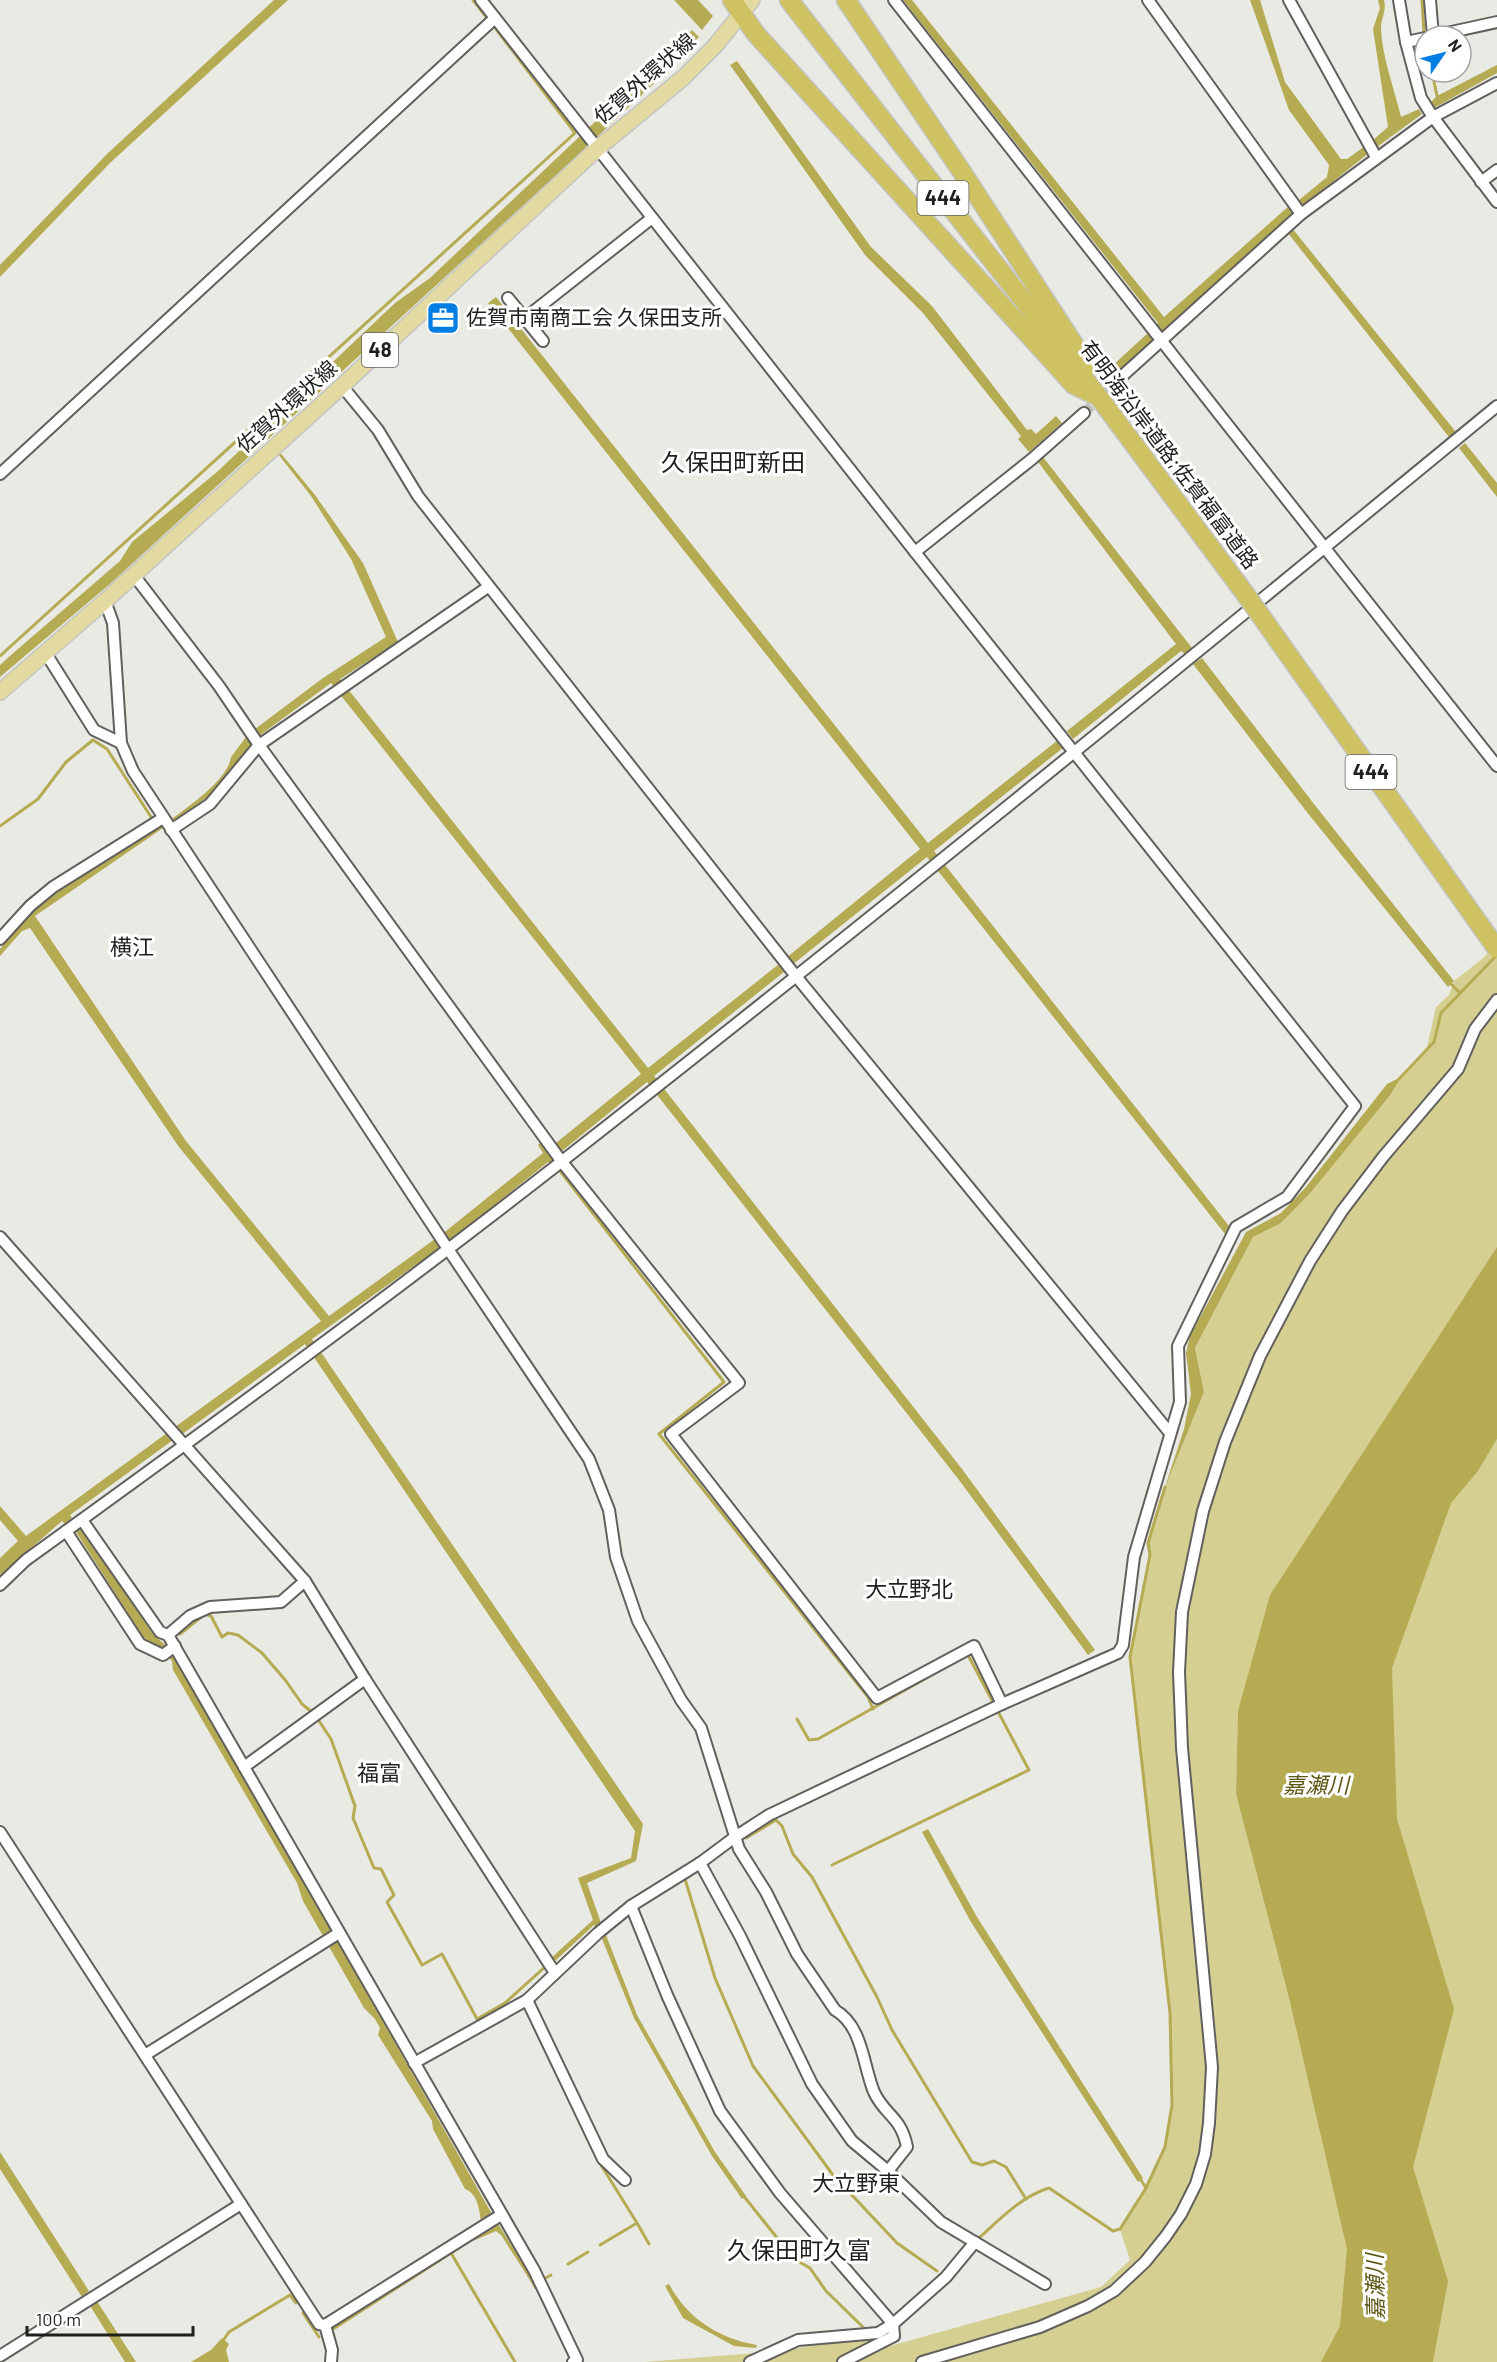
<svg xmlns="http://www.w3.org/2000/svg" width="1497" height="2362" font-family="Barlow,'Noto Sans JP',sans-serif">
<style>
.green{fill:#d6cf92}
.water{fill:#b5ab53}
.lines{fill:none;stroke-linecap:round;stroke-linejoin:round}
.stream{stroke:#b5ab53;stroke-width:3}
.minor-tunnel{stroke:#c1c1bd;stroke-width:10;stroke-dasharray:10 5;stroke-linecap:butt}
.minor-casing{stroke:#61605d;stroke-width:14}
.primary-casing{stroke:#c5c5c4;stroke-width:18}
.motorway-casing{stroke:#c5c5c4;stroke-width:21}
.minor{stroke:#fff;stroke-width:10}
.primary{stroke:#e2daa1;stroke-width:15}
.motorway{stroke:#cec263;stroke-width:18}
.motorway-bridge-casing{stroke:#c5c5c4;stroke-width:21;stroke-linecap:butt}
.motorway-bridge{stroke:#cec263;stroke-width:18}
.labels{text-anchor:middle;stroke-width:6;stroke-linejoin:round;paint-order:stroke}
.shield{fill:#fff;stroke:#626261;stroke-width:1.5}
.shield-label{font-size:20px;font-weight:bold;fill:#1f1f1d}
.street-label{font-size:21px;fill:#1f1f1d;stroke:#fff}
.poi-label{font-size:21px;fill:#1f1f1d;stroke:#fff;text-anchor:start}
.neighbourhood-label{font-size:22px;fill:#1f1f1d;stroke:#fff}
.water-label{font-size:22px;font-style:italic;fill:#5e5614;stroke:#fff}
.quarter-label{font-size:24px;fill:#1f1f1d;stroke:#fff}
</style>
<rect width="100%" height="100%" fill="#eaeae5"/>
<!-- green -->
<g class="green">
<path d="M1497,943V1256L1238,1711L1236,1794L1290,2002L1365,2272L1357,2362H645L778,2351L872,2337L883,2348L1101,2287L1130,2260L1120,2229L1146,2188L1165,2147L1172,2105L1170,2013L1130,1657L1150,1555L1148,1543L1164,1490L1204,1392L1195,1348L1253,1237L1281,1223L1391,1094L1401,1077L1427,1047L1436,1007L1449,995L1454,981L1482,959Z"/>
<path d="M1497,1439V2362H1433L1434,2357L1329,1667L1417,1531L1478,1471Z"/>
</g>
<!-- water -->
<g class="water">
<path d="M274,0H288L110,163L0,277V265L107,154Z"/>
<path d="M674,0H698L713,16L702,30Z"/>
<path d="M903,0H912L1164,317L1289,206L1294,214L1161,333L1156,325L1158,323Z"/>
<path d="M1250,0H1260L1285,82L1341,159H1347L1365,146L1369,153L1302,206L1299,200L1327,177L1329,165L1289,110Z"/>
<path d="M1378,0H1384C1387,10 1381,18 1381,28C1382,57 1394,88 1401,117L1419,109L1422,114L1377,147L1373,140L1388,127L1373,29L1380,8Z"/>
<path d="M692,30L699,37L667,71L596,138H593L586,144V148L111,583L0,677V665L11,655L120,561L132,542L217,472L395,303L430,278Z"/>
<path d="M737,61L871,247L932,306L1027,430L1031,429L1036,434L1056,416L1062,423L1029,452L1018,439L1021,436L923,313L865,255L730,65Z"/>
<path d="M1497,65V73L1434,108L1431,102L1437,96Z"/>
<path d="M1292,228L1456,432L1449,437L1287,232Z"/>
<path d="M496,297L928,843L1058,740L1064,747L934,851L1229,1226L1225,1234L927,857L792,965L786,958L920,849L488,303Z"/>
<path d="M1149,332L1154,339L1117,373L1111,367Z"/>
<path d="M1465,443L1497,483V497L1459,448Z"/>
<path d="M279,451L315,495L363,563L398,642L340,679L648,1068L779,964L784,972L654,1076L962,1469L1095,1650L1088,1655L959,1480L647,1082L562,1151L556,1143L641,1074L331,683L251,742L252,747L208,797L35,916L186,1141L329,1316L446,1231L543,1153L538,1145L540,1143L554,1158V1161L551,1164L548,1162L452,1239L312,1339L643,1824L636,1861L587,1883L601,1923L596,1927L594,1925L554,1962L551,1958L593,1920L578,1878L631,1858L635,1831L305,1344L181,1435L175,1427L321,1321L179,1147L30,928L22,931L0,956V949L33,911L54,894L155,830L158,826H162C181,812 228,781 231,757L246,737L249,739L255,729L323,678L386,637L351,559L311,496L278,454Z"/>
<path d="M1043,457L1192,648L1185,654L1181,651L1073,739L1067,731L1176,644L1038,462Z"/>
<path d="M1202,658L1314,804L1454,981L1448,987L1306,811L1193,664Z"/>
<path d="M1401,1077L1391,1094L1311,1192L1281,1223L1253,1237L1195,1348L1204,1392L1164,1490L1184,1429L1191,1394L1186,1353L1190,1336L1246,1232L1281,1213L1306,1187L1387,1084Z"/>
<path d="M1497,1247V1439L1478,1471L1451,1503L1392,1668L1397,1819L1454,2009L1413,2167L1448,2281L1433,2362H1321L1340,2326L1347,2249L1290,2002L1236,1794L1238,1711L1270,1595Z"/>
<path d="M167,1433L173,1440L70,1515L72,1518L65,1524L62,1521L0,1575V1558L18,1541L0,1520V1506L26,1536Z"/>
<path d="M81,1528L152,1633L174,1653L492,2214L487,2219L481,2221C479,2209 478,2194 465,2189L433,2129L432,2121L378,2035L380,2028L375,2019L364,2008L303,1901L297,1883L173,1670L172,1661L162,1650L143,1637L76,1532Z"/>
<path d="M928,1829L977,1917L1143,2178L1138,2182L971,1922L922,1832Z"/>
<path d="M606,1935L637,2015L715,2152L746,2196L742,2199L712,2156L634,2018L602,1939Z"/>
<path d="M0,2152L89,2291L82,2297L0,2169Z"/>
<path d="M498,2224L531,2276L528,2277L501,2235L496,2231L466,2244L491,2226Z"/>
<path d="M669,2284C688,2319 718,2338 757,2345L756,2348L734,2346L683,2318L665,2286Z"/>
<path d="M95,2298L136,2362H125L89,2304Z"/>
<path d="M222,2338L229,2344L226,2350L229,2362H191L211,2350Z"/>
</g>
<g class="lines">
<!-- stream -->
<g class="stream">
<path d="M473,0L487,18"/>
<path d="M1422,0L1424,33"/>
<path d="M1432,72L1437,96"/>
<path d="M0,656L575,133L496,29"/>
<path d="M0,826L38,799L66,762L93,740L107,749L153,820"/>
<path d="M1451,984L1460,993"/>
<path d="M1398,1080L1434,1042L1441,1013L1496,956"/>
<path d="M557,1167L724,1382L659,1434L868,1697L873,1709"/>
<path d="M180,1634L205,1614L211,1616L222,1637L228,1633L238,1635L262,1653L286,1681L302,1704L313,1713"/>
<path d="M317,1718L331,1739L355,1806L353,1818L374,1868L381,1869L394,1895L387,1902L422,1965L442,1954L477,2019L505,2003L546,1966"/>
<path d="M797,1719L809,1740L818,1739L955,1662"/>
<path d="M746,1838L776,1820L782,1826L793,1854L812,1877L877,1997L892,2030L972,2162L982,2165L994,2161L1006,2167L1026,2199"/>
<path d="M832,1865L1029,1770L968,1655L966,1656"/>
<path d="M698,1870L685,1879L715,1978L753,2066L833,2175L897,2243L937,2271"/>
<path d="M598,2160L637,2223L600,2245"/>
<path d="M1139,2177L1146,2188"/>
<path d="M742,2194L794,2259L810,2268L826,2291L864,2328"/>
<path d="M637,2223L649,2244"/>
<path d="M980,2237C1000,2219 1022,2196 1049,2188L1113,2231L1120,2229L1146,2188L1165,2147L1172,2105L1170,2013L1130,1657L1150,1555L1148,1543L1165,1487"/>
<path d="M451,2253L515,2362"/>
<path d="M568,2264L588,2252"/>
<path d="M529,2276L536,2288"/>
<path d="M542,2280L551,2275"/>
<path d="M303,2313L319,2337"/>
<path d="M333,2329L468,2242"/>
<path d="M222,2342L229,2332L290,2295L296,2303"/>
</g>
<!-- minor-tunnel -->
<path class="minor-tunnel" d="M1084,413L1120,378"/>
<!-- minor casing -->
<g class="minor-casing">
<g id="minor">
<path d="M894,0C1096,255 1294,512 1497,766"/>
<path d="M1148,0L1301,214"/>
<path d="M1289,0L1376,157"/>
<path d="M1399,0L1406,42L1421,98L1433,117L1497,202"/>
<path d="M1430,0L1433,36"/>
<path d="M1433,36L1497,22"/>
<path d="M1406,42L1425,38"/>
<path d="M1481,182L1497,170"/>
<path d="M508,298L543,341"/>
<path d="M524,319L652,218"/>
<path d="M1120,378L1301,214L1433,117L1497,83"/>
<path d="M342,386L378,430L418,496L795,975L1170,1433"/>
<path d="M0,474L495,18"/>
<path d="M915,552L1032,459L1084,413"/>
<path d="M133,574L219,686L259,745L562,1162L739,1383L671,1434L877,1698L974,1646L1002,1704"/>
<path d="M105,601L113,623L121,743L133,771L448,1249L589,1459L609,1510L616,1557L638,1621L681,1700L701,1728L739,1849L766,1892L797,1954L835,2010C863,2026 863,2066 874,2092C885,2116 901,2116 907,2147L888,2171"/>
<path d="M45,652L94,730L121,743"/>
<path d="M171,830L210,804L259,745L488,587"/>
<path d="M0,939L30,906L53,887L163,818"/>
<path d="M0,1237L305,1581L365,1679L555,1973"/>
<path d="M82,1520L160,1632L168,1635L534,2270L577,2360L573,2362"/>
<path d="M66,1531L140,1644L163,1655L175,1646"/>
<path d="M0,1585L26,1560C206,1430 386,1299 561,1162C877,915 1187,661 1497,406"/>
<path d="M168,1635L190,1616L210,1607L281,1602L305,1581"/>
<path d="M244,1767L365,1679"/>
<path d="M0,1832L319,2324L325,2325L501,2215"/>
<path d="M700,1863L740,1936L812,2084L852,2141L888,2171L941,2222L1045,2284"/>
<path d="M631,1906L667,1995L720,2111L780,2193L893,2324L878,2333L798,2340L750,2362"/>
<path d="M527,2000L603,2159L625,2180"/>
<path d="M145,2055L339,1933"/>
<path d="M414,2063L527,2000L598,1933L631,1906L700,1863L735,1837L769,1815L1002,1704L1118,1653L1123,1645L1134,1557L1180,1402L1178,1346L1236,1227L1287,1197L1355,1106L915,552L481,0"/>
<path d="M325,2325L332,2350L331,2362"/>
<path d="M0,2356L241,2204"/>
<path d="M843,2362L894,2336L893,2324L946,2277L975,2242"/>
<path d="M922,2362L1040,2327L1088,2306L1114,2291L1145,2262L1166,2236L1181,2214L1196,2184L1205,2154L1209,2123L1212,2067L1182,1748L1179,1672L1182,1612L1203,1511L1225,1442L1260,1356L1310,1261L1342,1211L1383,1157L1458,1069L1475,1029L1497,1000"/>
</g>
</g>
<!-- primary casing -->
<g class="primary-casing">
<path id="primary" d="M0,692L105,601L342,386L597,149L684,77L715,46L752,0"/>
</g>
<!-- motorway casing -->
<g class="motorway-casing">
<g id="motorway">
<path d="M732,0L756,34L1074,385L1093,394"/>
<path d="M789,0L1098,396L1246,595"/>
<path d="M846,0L962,172L1088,366"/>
</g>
</g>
<!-- minor -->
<use href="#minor" class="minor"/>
<!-- primary -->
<use href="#primary" class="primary"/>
<!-- motorway -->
<use href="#motorway" class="motorway"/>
<!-- motorway-bridge casing -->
<g class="motorway-bridge-casing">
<path id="motorway-bridge" d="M1246,595L1497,949"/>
</g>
<!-- motorway-bridge -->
<use href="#motorway-bridge" class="motorway-bridge"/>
</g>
<!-- icons -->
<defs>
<g id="office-square" transform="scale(1.725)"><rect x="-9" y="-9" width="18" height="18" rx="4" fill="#007ee4" stroke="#fff"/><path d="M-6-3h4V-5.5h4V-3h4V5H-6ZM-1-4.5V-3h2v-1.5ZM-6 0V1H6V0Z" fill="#fff"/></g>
</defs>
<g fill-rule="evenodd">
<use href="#office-square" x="443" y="318"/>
</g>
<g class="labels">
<!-- shield labels -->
<g class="shield">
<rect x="917.5" y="181" width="51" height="34" rx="4.5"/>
<rect x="362" y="333" width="36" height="34" rx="4.5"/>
<rect x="1345.5" y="755" width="51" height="34" rx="4.5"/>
</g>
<g class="shield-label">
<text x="943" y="205">444</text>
<text x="380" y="357">48</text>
<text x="1371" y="779">444</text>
</g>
<!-- street labels -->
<g class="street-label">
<text transform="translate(645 79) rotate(-41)" y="7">佐賀外環状線</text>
<text transform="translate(287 407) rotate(-42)" y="7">佐賀外環状線</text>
<text transform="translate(1169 455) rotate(53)" y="7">有明海沿岸道路;佐賀福富道路</text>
</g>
<!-- poi labels -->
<g class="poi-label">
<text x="466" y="325">佐賀市南商工会 久保田支所</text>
</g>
<!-- neighbourhood labels -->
<g class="neighbourhood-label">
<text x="132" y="955">横江</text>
<text x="909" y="1597">大立野北</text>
<text x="379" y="1781">福富</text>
<text x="856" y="2191">大立野東</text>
</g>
<!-- water labels -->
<g class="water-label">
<text x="1316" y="1793">嘉瀬川</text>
<text transform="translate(1375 2287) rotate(-91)" y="8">嘉瀬川</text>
</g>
<!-- quarter labels -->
<g class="quarter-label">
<text x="733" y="471">久保田町新田</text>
<text x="799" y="2259">久保田町久富</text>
</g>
</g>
<!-- north arrow -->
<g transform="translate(1443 54) rotate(55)"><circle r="28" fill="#ffffff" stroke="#a5a5a5" stroke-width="1.5"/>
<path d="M0-4.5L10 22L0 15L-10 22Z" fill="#007ee4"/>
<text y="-9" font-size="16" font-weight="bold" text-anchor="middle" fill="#1f1f1d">N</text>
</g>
<!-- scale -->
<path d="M27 2326v9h166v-9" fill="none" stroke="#1f1f1d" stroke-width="3"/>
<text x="36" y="2326" font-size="18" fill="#1f1f1d" stroke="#ffffff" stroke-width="4.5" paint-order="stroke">100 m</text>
</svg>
